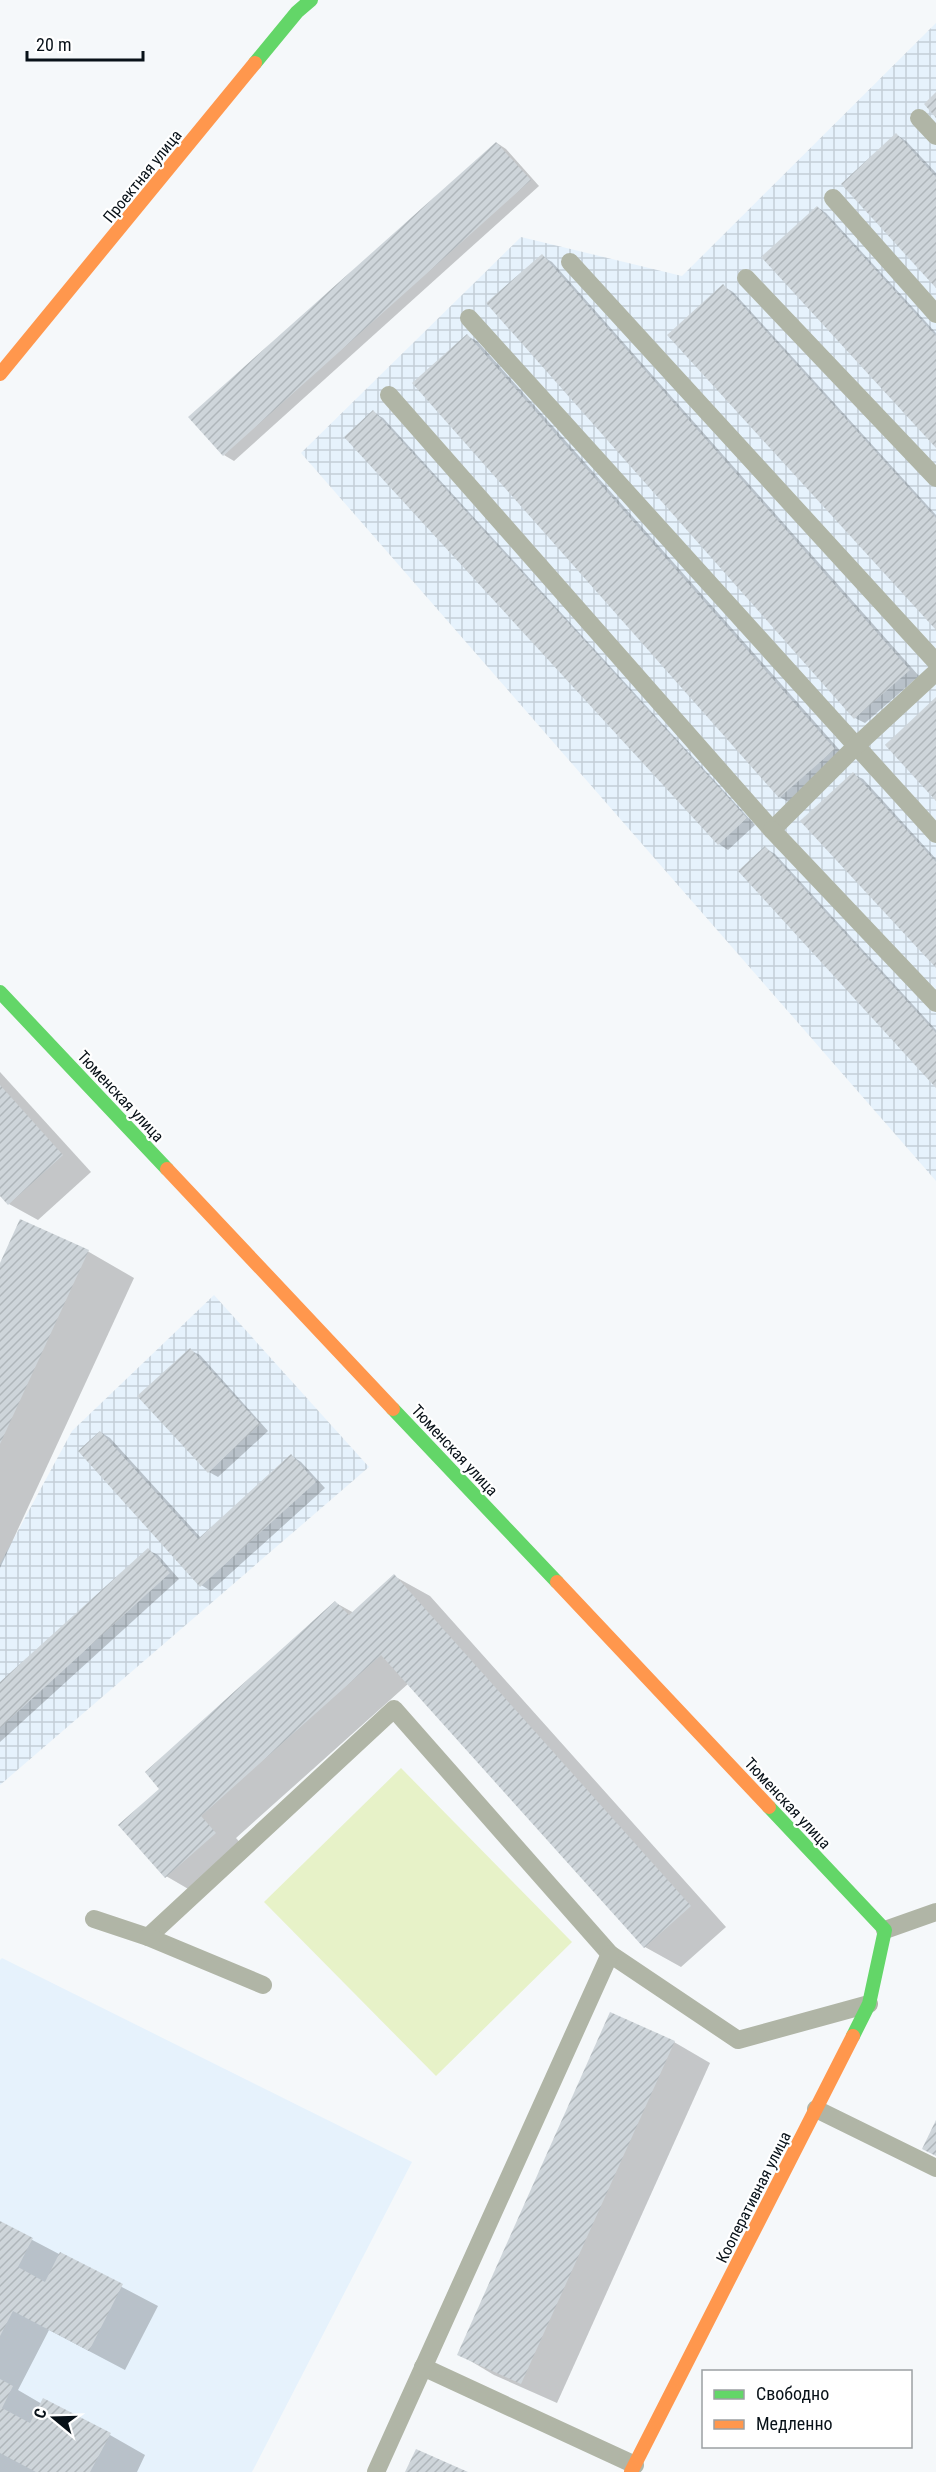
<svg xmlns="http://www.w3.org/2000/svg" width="936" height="2472" font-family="'Roboto Condensed',sans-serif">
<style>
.built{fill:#e6f2fc}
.industrial{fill:url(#industrial-grid)}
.park{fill:#e7f2c8}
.shadow{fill:#0003}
.building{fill:url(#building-hatch)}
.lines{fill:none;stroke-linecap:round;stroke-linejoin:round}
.lane{stroke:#b0b5a6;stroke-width:18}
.fast{stroke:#63d668;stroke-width:14}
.slow{stroke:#ff974d;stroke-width:14}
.labels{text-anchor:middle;stroke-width:4.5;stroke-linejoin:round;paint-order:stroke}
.street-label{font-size:16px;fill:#081118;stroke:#fff}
</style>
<defs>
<pattern id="industrial-grid" width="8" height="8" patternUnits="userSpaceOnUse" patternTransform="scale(1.5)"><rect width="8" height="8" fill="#e6f2fc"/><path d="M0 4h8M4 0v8" fill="none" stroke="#c4ced7"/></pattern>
<pattern id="building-hatch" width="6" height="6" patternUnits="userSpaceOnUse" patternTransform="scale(1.5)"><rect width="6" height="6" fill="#ced5da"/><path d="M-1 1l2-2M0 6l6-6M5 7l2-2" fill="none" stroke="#afb6ba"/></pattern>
</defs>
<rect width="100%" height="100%" fill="#f5f8fa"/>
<!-- built -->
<path class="built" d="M2,1958L412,2162L252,2472H0V1960Z"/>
<!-- industrial -->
<g class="industrial">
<path d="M936,23V1181L301,453L521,237L682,276Z"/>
<path d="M214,1295L369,1467L0,1785V1564L72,1431Z"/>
</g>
<!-- park -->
<path class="park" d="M401,1768L572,1942L436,2076L264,1902Z"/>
<!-- shadow -->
<g class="shadow">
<path d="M897,135L906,141L936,173V286Z"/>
<path d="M497,143L506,149L539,186L234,461L224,455Z"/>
<path d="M817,207L826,213L936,333V446Z"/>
<path d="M542,256L552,262L919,676L865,723L855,718Z"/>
<path d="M723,286L733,292L936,515V628Z"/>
<path d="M467,336L477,341L844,755L790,803L780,797L414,383Z"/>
<path d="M373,412L383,418L755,825L728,850L719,844Z"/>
<path d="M853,774L863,779L936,859V966Z"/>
<path d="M765,848L775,854L936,1030V1086Z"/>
<path d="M0,1072L91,1172L38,1220L9,1204L0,1194Z"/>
<path d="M21,1221L89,1252L134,1278L0,1568V1266Z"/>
<path d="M190,1350L200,1355L268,1431L218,1477L209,1472Z"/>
<path d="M100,1432L110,1438L201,1538L292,1456L301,1462L325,1488L211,1591L201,1585Z"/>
<path d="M148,1550L158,1555L179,1579L0,1742V1684Z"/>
<path d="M394,1576L430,1596L726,1927L681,1967L645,1947L409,1683L236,1838L250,1854L202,1897L166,1876L162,1789L336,1603L354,1613Z"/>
<path d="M674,2042L710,2063L557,2403L494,2375L459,2354Z"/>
<path d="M0,2223L158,2306L125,2370L49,2330L18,2390L42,2404L110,2435L145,2455L137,2472H0Z"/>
</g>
<!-- building -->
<g class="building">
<path d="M936,92V118L924,104Z"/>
<path d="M896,133L936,177V288L841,184Z"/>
<path d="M496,142L531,180L223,456L188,417Z"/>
<path d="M817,206L936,336V448L761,257Z"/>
<path d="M542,254L910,670L854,719L486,303Z"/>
<path d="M723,284L936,518V630L667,335Z"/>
<path d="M467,334L835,749L779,798L412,383Z"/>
<path d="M373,410L747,818L718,845L344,437Z"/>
<path d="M936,697V801L885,745Z"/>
<path d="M853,772L936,862V968L800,821Z"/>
<path d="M765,846L936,1033V1088L738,871Z"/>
<path d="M0,1085L63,1155L8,1205L0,1196Z"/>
<path d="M20,1219L89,1250L0,1444V1263Z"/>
<path d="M190,1348L260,1424L208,1473L137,1396Z"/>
<path d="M100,1431L198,1539L291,1454L316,1482L200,1587L78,1451Z"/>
<path d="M148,1548L170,1573L0,1728V1682Z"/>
<path d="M394,1574L691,1906L644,1948L381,1655L201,1816L216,1833L165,1878L118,1825L159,1789L145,1772L335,1601L349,1615Z"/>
<path d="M610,2012L675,2041L521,2384L457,2355Z"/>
<path d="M936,2120V2156L922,2149Z"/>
<path d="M0,2221L33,2238L18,2267L45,2282L60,2252L123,2284L89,2351L13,2311L0,2336Z"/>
<path d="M0,2379L13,2386L2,2408L30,2423L43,2398L111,2433L90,2472H36L0,2453Z"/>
<path d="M416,2449L468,2472H405Z"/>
</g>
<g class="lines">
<!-- lane -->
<g class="lane">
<path d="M919,118L936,136"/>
<path d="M833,198L936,314"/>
<path d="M570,262L936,662"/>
<path d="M746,278L936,478"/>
<path d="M469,318L936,834"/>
<path d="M389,395L772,830L856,746L936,672"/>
<path d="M772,830L936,1003"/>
<path d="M94,1919L148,1937L394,1709L610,1954L738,2040L869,2004"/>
<path d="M885,1930L936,1912"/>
<path d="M148,1937L263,1985"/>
<path d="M816,2109L936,2168"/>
<path d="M423,2367L635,2465"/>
<path d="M376,2472L610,1954"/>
</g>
<!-- fast -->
<g class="fast">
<path d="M255,63L297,12L311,0"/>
<path d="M0,992L167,1169"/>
<path d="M393,1409L557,1582"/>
<path d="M769,1807L885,1930L869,2004L853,2036"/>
</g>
<!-- slow -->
<g class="slow">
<path d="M0,374L255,63"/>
<path d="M167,1169L393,1409"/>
<path d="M557,1582L769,1807"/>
<path d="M631,2472L853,2036"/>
</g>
</g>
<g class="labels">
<!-- street labels -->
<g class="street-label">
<text transform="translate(142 176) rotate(-51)" y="6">Проектная улица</text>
<text transform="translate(121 1096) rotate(47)" y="6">Тюменская улица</text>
<text transform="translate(455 1450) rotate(47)" y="6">Тюменская улица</text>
<text transform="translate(788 1803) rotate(47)" y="6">Тюменская улица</text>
<text transform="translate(753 2197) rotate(-63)" y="6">Кооперативная улица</text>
</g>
</g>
<!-- legend -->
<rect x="702" y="2370" width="210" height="78" fill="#ffffff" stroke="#9ca0a3" stroke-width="1.5"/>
<rect x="714" y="2390" width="30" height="9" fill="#63d668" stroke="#9ca0a3" stroke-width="1.5"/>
<text x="756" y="2400" font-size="18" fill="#081118">Свободно</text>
<rect x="714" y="2420" width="30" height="9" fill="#ff974d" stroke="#9ca0a3" stroke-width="1.5"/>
<text x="756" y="2430" font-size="18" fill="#081118">Медленно</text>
<!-- north arrow -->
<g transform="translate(54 2418) rotate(289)" stroke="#ffffff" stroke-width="4.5" paint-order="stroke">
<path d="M0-4.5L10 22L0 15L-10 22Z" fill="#081118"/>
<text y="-9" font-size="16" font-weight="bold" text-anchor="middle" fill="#081118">С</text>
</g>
<!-- scale -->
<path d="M27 51v9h116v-9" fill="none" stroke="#081118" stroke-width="3"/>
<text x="36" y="51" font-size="18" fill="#081118" stroke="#ffffff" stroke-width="4.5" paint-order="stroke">20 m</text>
</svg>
